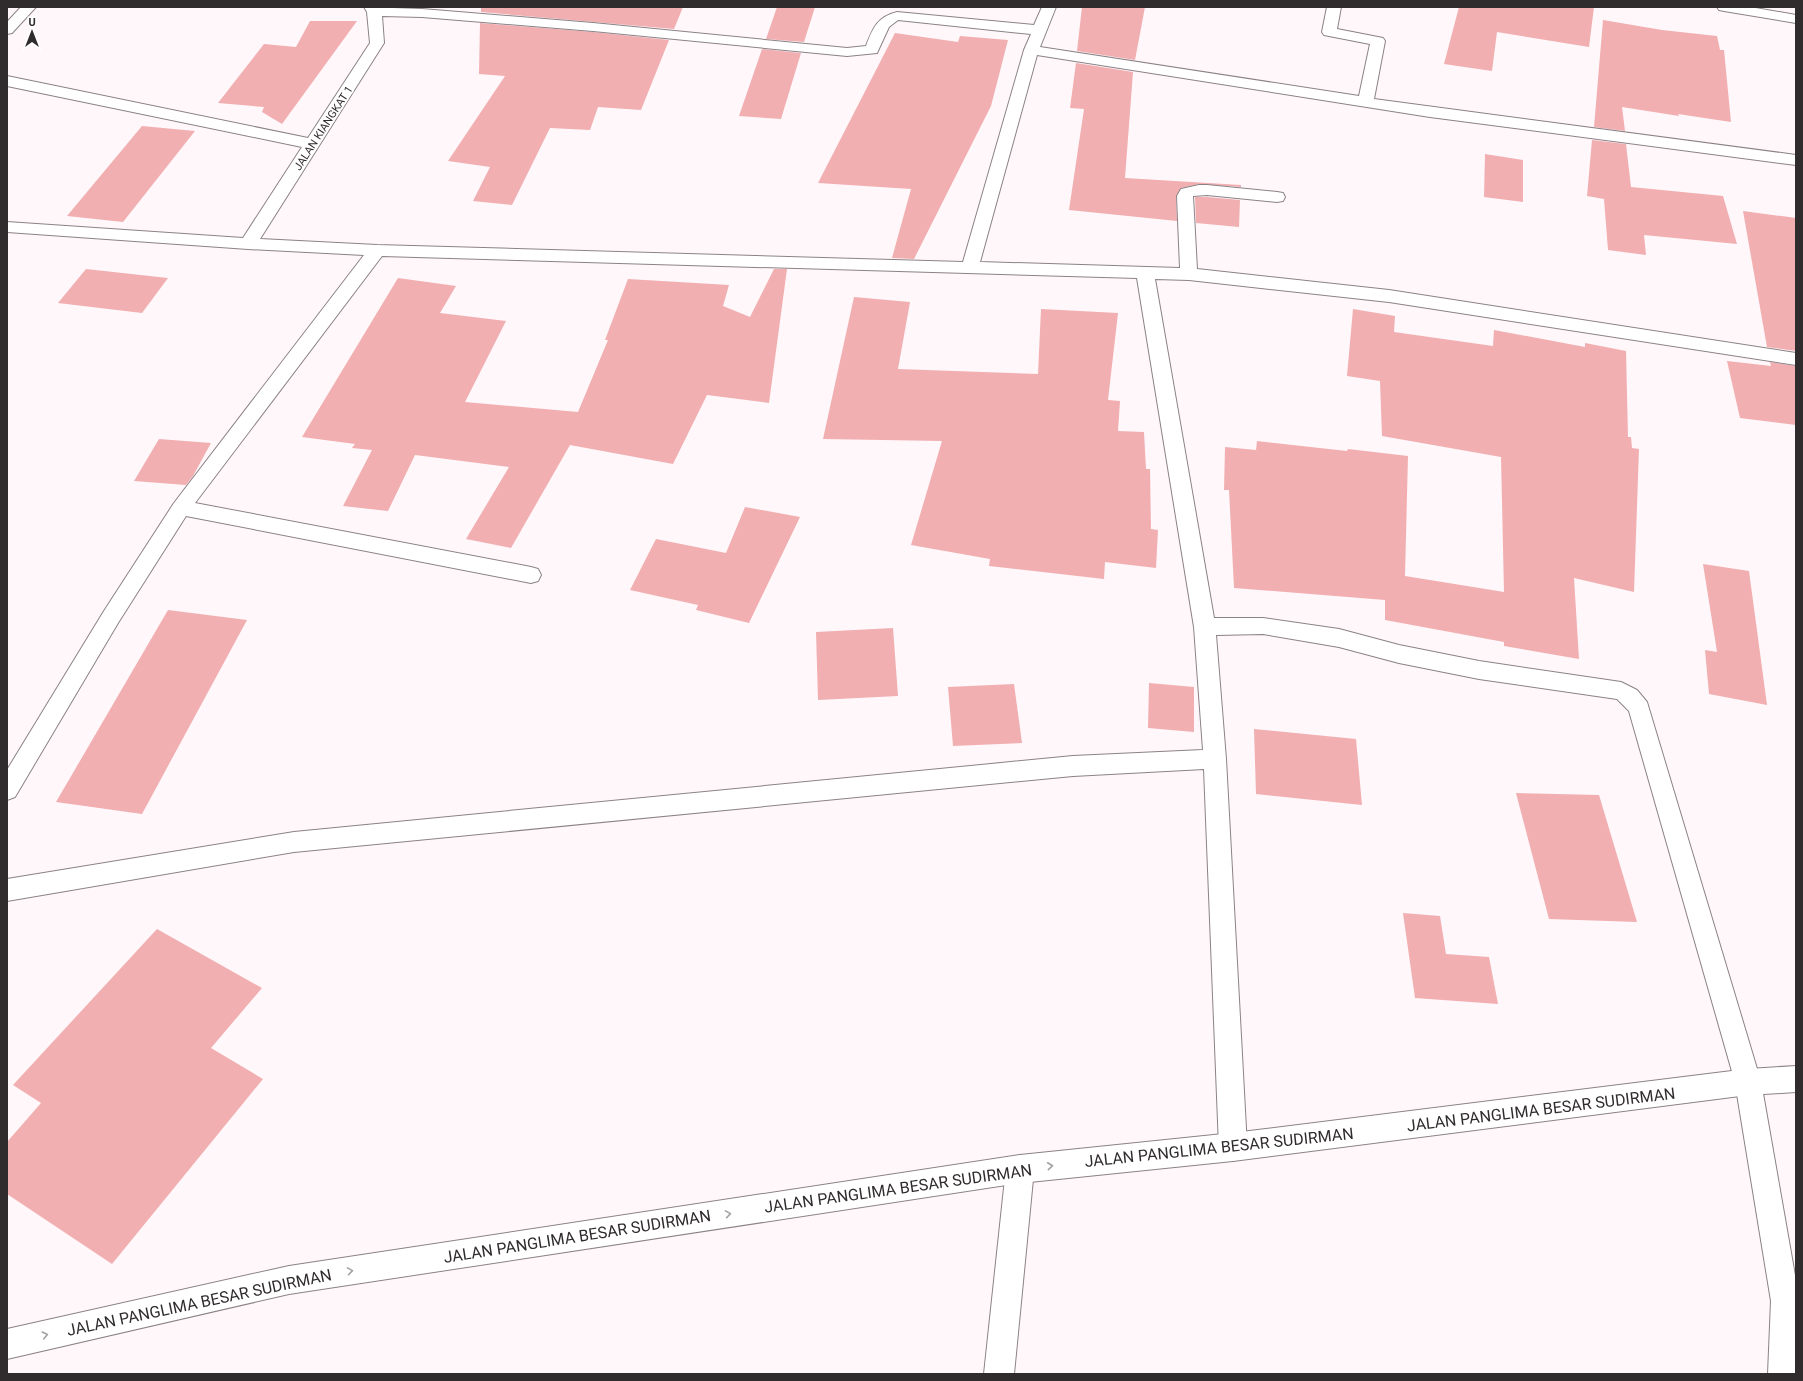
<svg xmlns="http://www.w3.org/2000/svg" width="1803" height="1381" font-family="Roboto,sans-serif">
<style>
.building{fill:#f2afb1}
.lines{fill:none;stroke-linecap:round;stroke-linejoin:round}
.minor-casing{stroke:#8b8285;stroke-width:2}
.major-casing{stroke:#8b8285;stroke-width:2}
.minor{fill:#fff;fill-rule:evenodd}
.major{fill:#fff;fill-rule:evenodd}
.oneway{stroke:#a2a0a0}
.labels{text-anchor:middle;stroke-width:3.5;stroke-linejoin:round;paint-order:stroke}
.far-street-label{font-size:11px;fill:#302c2d;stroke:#fff}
.near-street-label{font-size:16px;fill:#302c2d;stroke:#fff}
</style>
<rect width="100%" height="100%" fill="#fff7fa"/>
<!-- building -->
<g class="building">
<path d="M481,7H683L674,29L481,12Z"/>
<path d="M777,7H815L804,42L766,39Z"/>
<path d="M1082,7H1145L1135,60L1077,51Z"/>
<path d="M1459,7H1594L1589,47L1497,32L1492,71L1444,64Z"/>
<path d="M1603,20L1662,30L1717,36L1720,50H1724L1731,122L1678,114L1679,116L1622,107L1625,131L1594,127Z"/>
<path d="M310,21H357L282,124L262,112L264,107L218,103L264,44L296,47Z"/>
<path d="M480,23L593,32L669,40L641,110L598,107L590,130L550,128L512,205L473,201L490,167L448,161L505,76L479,74Z"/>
<path d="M895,33L958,42L960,36L1008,40L991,106L914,259L892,258L911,189L818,183Z"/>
<path d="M762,49L801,53L781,119L739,116Z"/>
<path d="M1076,63L1133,72L1125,178L1241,185V187L1199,184L1181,188L1176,196L1177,221L1069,210L1084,109L1070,108Z"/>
<path d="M142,126L195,131L123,222L67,216Z"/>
<path d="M1592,140L1626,144L1631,187L1723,196L1737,244L1644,235L1646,255L1608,250L1604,199L1587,196Z"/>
<path d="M1485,154L1523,160V202L1484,197Z"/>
<path d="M1195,197H1207L1240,200L1239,227L1196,223Z"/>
<path d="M1743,211L1796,218V351L1767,347Z"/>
<path d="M86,269L168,278L142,313L58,303Z"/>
<path d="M774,269H787L769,403L707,395L673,464L570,445L511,548L466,539L509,467L415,455L388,511L343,506L372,450L352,448L355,444L302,437L398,278L456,286L440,313L506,321L465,402L578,412L608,340H605L628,279L729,285L723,306L750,317Z"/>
<path d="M854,297L910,302L898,369L1038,374L1041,309L1118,313L1108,400L1120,401L1118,431L1144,432L1146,469H1150L1151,529L1158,530L1156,568L1105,562L1104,579L989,566L990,559L911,545L942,441L823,439Z"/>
<path d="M1353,309L1395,316L1394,332L1493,346L1494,330L1585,347V343L1626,351L1628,437H1631L1632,448L1639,449L1634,592L1574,578L1579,659L1504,646V642L1385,620V600L1234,588L1229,490H1224L1225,447L1256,450L1257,441L1347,451L1348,449L1408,456L1405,576L1504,592L1501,457L1382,436L1380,381L1347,376Z"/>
<path d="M1727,361L1771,366L1770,362L1796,366V425L1740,418Z"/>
<path d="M159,439L211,443L193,476L186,485L134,481Z"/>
<path d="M745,507L800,517L749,623L696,610L698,605L630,590L656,539L726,553Z"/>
<path d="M1703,564L1749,571L1767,705L1709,694L1705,650L1717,652Z"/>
<path d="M168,610L247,620L142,814L56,802Z"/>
<path d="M893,628L898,696L818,700L816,632Z"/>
<path d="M1149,683L1194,687V732L1148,728Z"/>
<path d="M1014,684L1022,743L953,746L948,687Z"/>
<path d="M1254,729L1356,739L1362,805L1256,794Z"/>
<path d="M1516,793L1599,795L1637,922L1549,919Z"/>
<path d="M1403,913L1440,916L1446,954L1489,957L1498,1004L1415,998Z"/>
<path d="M157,929L262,988L211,1048L263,1079L112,1264L7,1194V1142L41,1103L13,1085Z"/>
</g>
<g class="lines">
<!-- minor casing -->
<g class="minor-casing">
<g id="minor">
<path d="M21,7H36L12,33L7,34V22Z"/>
<path d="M364,7L422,9L593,23L847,48L866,46C873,28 877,17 897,12L1034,25L1042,7H1056L1040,47L1359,96L1370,44L1329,36L1324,35L1322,32L1327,7H1341L1337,29L1378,37L1383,38L1385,41L1374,99L1796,155V165L1430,117L1037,55L980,262L1180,268L1177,196L1181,189L1199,185H1207L1277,192L1283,193L1285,197L1283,201L1277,202L1207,195L1193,196L1197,269L1389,290L1796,353V365L1389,302L1189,280L1155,279L1214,618H1263L1339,629L1399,645L1479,661L1621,682L1637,690L1647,702L1761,1082L1796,1281V1374H1768L1771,1301L1735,1082L1629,711L1617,699L1479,679L1399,663L1339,647L1263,634L1216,635L1226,759L1247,1147L1243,1157L1233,1161L1223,1157L1219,1147L1204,769L1073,776L294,852L7,901V879L294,832L1073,756L1203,750L1194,627L1137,278L382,256L195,503L531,567L538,569L541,575L538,581L531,583L186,516L118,623L15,797L7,800V770L104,611L174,503L364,255L248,249L7,232V222L243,238L302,147L7,86V76L308,138L370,43L367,12ZM382,16L422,17L593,31L847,56L877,53L889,27L898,20L1031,34L1024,50L963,262L377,245L260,239L384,43Z"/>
<path d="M1717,7H1750L1796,15V23L1724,11L1719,10Z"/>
<path d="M1020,1155L1030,1159L1034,1169L1014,1374H984L1006,1169L1010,1159Z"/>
</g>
</g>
<!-- major casing -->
<g class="major-casing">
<path id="major" d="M1796,1066V1092L1748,1095L1233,1161L1020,1183L289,1294L7,1359V1329L289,1266L1020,1155L1233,1133L1748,1069Z"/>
</g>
<!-- minor -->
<use href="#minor" class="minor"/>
<!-- major -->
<use href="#major" class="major"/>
</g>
<!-- one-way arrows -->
<defs><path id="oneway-chevron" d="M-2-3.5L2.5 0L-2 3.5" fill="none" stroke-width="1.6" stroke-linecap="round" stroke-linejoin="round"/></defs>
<g class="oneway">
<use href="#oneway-chevron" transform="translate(1050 1166) rotate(-6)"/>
<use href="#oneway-chevron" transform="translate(728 1214) rotate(-9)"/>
<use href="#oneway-chevron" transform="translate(350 1271) rotate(-9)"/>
<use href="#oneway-chevron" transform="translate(45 1335) rotate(-13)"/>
</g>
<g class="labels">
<!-- far-street labels -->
<g class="far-street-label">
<text transform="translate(323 128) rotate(-57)" y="4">JALAN KIANGKAT 1</text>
</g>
<!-- near-street labels -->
<g class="near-street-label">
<text transform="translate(1541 1109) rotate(-7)" y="6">JALAN PANGLIMA BESAR SUDIRMAN</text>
<text transform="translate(1219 1147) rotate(-6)" y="6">JALAN PANGLIMA BESAR SUDIRMAN</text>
<text transform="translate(898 1188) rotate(-8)" y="6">JALAN PANGLIMA BESAR SUDIRMAN</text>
<text transform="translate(577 1236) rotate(-9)" y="6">JALAN PANGLIMA BESAR SUDIRMAN</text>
<text transform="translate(199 1302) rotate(-12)" y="6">JALAN PANGLIMA BESAR SUDIRMAN</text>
</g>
</g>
<!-- border -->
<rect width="1803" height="1381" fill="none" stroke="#302c2d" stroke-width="16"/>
<!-- north arrow -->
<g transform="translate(32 32)" stroke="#ffffff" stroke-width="3" paint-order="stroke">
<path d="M0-3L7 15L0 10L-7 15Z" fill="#302c2d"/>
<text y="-6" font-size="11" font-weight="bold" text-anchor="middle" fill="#302c2d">U</text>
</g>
</svg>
